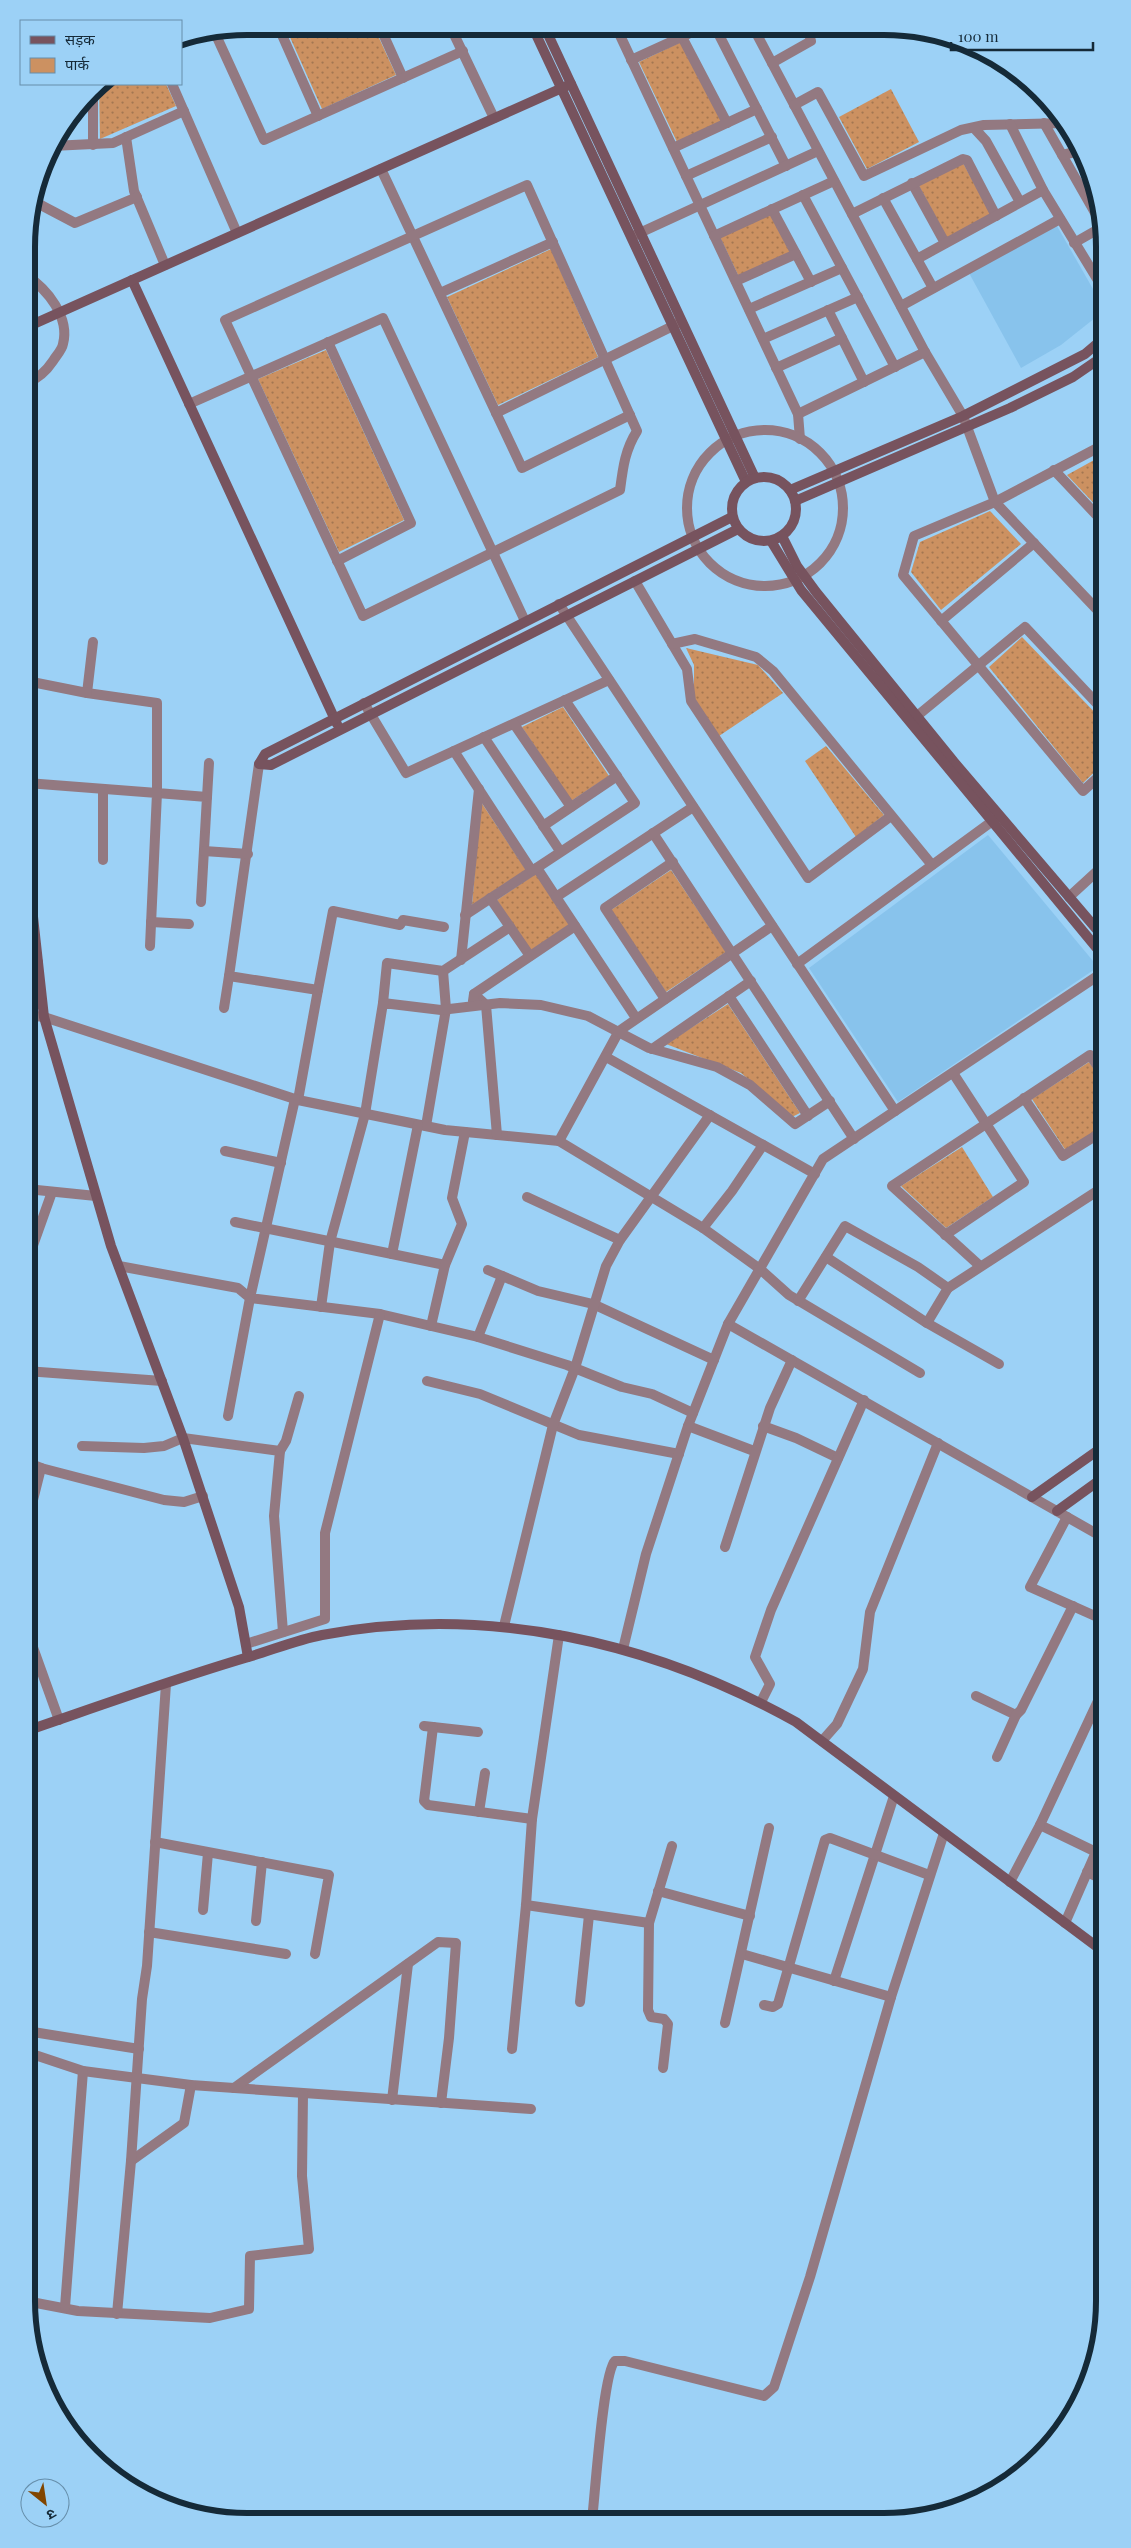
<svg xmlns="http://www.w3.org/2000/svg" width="1131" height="2548" font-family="'Playfair Display','Noto Sans Devanagari',serif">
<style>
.built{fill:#88c3ec}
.green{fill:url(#green-dots)}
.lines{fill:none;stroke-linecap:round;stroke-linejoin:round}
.street{stroke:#937981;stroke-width:10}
.secondary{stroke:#77535e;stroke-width:10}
.rim{fill:none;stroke:#152a38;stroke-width:6}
</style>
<defs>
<pattern id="green-dots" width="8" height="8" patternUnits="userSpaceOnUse" patternTransform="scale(1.25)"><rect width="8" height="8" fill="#cc9161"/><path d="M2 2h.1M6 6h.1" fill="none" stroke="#a47751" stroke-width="1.8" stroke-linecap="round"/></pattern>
</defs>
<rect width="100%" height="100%" fill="#9cd1f6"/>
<!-- built -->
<g class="built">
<path d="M1057,226L1105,310L1061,345L1021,368L969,273Z"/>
<path d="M988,835L1098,967L898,1102L809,968Z"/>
</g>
<!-- green -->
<g class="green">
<path d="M285,26L374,27L396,75L322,109Z"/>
<path d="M681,42L721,121L677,142L639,62Z"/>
<path d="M99,84H166L176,106L100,139Z"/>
<path d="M891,89L919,142L867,169L839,117Z"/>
<path d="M963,163L991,214L947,238L918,184Z"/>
<path d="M772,213L793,253L739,277L720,237Z"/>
<path d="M551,249L598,357L498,405L447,297Z"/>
<path d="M326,350L404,520L339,552L258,379Z"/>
<path d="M1105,454V515L1067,475Z"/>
<path d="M990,511L1021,544L941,610L911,572L920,542Z"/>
<path d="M1022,637L1105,723V762L1083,783L989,667Z"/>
<path d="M686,648L758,665L783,693L719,736L694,698V665Z"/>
<path d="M563,707L609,776L571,801L522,727Z"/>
<path d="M826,746L884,815L856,837L805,761Z"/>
<path d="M481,802L526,870L472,905Z"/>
<path d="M671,870L726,952L666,992L611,910Z"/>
<path d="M537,873L570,924L530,951L497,900Z"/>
<path d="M728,1004L800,1113L792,1117L741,1073L666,1044Z"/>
<path d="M1089,1062L1105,1085V1126L1066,1151L1032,1099Z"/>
<path d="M962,1147L993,1197L946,1228L901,1186Z"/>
</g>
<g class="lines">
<!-- street -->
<g class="street">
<path d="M278,26L318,116"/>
<path d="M380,27L403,78"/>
<path d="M451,28L494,118"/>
<path d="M617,29L798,414L800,439"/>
<path d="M716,29L786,166"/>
<path d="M754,29L925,352L963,416L995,502L1105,618"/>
<path d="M215,33L264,140L463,51"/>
<path d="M682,37L727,123"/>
<path d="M631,60L699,29"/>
<path d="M772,63L811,41L808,30"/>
<path d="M172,84L237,233"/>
<path d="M794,105L818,92L864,176L961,130L984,125L1066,123"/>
<path d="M1044,123L1102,225"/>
<path d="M1010,124L1043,190L1105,292"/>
<path d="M974,128L986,141L1020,202"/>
<path d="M126,137L134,191L165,265"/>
<path d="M93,145V92"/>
<path d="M52,146L113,143L184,111"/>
<path d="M673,148L757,109"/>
<path d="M1062,155L1080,151"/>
<path d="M381,169L522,468L630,415"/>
<path d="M686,176L772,137"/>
<path d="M912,183L945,243"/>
<path d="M527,185L637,431C625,450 623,467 620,490L363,616L225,320Z"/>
<path d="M37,195V203L75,223L137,197"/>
<path d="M803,195L895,367"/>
<path d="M883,198L933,288"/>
<path d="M772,209L811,282"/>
<path d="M852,214L963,159L967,160L996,216"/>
<path d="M633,236L818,151"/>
<path d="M714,236L834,181"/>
<path d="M1074,243L1102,227"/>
<path d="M917,259L1043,190"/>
<path d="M736,281L796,254"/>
<path d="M440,293L553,242"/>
<path d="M901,306L1060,219"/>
<path d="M749,309L842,268"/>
<path d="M828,310L864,382"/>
<path d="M763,339L858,297"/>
<path d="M328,342L411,523L337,561"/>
<path d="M776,368L842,338"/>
<path d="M27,383C37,379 47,370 53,361C56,356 62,350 63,344C70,317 47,289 27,276"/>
<path d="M189,404L383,318L525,621"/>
<path d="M496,413L679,323"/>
<path d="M798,414L925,352"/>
<circle cx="765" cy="508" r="78"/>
<path d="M1054,470L1105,524"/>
<path d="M635,581L687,669L691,701L808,878L891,816"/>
<path d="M559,604L895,1111"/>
<path d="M941,621L1034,543"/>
<path d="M93,642L87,693L157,703V793L207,797L201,902"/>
<path d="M672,644L695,639L756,657L773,671L932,865"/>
<path d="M27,681L87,693"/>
<path d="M364,703L406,773L609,680"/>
<path d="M917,716L1025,627L1105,712"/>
<path d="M514,724L571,807"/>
<path d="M484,737L560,851"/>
<path d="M454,751L532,871L465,915"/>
<path d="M259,764L229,976L318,990L298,1100L445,1130L559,1141L619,1031L772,926"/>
<path d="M1105,771L1083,791L903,575L914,536L995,502L1105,444"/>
<path d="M27,783L157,793L150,946"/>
<path d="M207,797L209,763"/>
<path d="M543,826L617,776"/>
<path d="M653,833L854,1139"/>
<path d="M204,851L248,854"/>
<path d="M103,860V789"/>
<path d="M537,868L556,897"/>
<path d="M532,871L635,803L565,700"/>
<path d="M1069,897L1105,864"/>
<path d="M490,898L530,956"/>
<path d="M151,922L189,924"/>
<path d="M461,960L479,789"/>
<path d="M27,961L38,962"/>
<path d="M797,964L998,817"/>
<path d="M318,990L333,911L400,925L403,920L444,927"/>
<path d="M474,994L486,1005L497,1135"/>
<path d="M729,996L808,1116"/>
<path d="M665,999L605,908L673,862"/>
<path d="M473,1001L474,994L575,926"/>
<path d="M383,1003L387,963L443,971L510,927"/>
<path d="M224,1008L229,976"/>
<path d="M27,1015L44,1017L298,1100"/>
<path d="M636,1018L556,897L693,807"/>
<path d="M652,1049L751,981"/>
<path d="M606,1057L815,1174"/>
<path d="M1024,1098L1063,1156L1105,1130"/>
<path d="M295,1099L250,1298L380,1314L478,1337L502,1276"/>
<path d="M426,1126L446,1009L443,971"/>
<path d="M559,1141L703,1228L760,1269L789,1295L920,1373"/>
<path d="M225,1151L281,1163"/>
<path d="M27,1189L96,1196"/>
<path d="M527,1197L620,1240"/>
<path d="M235,1222L392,1254L418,1125"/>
<path d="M703,1228L732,1191L763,1145"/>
<path d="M945,1235L1024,1182L953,1073"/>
<path d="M392,1254L445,1265"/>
<path d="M826,1257L927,1323"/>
<path d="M26,1265L52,1192"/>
<path d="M119,1266L238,1288L250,1298L228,1416"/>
<path d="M980,1266L892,1186L1090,1055L1105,1077"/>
<path d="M488,1270L538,1291L593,1304L714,1360"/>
<path d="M948,1288L927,1323L999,1364"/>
<path d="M798,1301L845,1226L918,1267L948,1288L1105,1186"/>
<path d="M321,1307L330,1242L365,1114L383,1003L441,1010L500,1003L541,1005L588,1016L649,1048L717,1067L750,1085L795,1124L830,1101"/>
<path d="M431,1326L445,1265L462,1224L452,1198L465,1132"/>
<path d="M478,1337L567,1365L622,1387L652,1394L693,1413"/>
<path d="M26,1371L162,1381"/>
<path d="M427,1381L480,1394L579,1435L679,1454"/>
<path d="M688,1426L754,1451"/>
<path d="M763,1426L796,1438L838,1458"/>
<path d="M82,1446L144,1448L164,1446L183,1438L280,1451L274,1516L283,1632"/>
<path d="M280,1451L286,1441L299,1396"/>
<path d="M41,1468L164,1500L184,1502L203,1496"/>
<path d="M1067,1517L1030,1587L1104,1620"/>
<path d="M26,1528L41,1468L26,1462"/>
<path d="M1104,1538L728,1324L823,1159L1105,971"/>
<path d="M725,1547L770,1408L792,1360"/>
<path d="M504,1626L553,1425L575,1368L606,1266L620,1240L710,1115"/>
<path d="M26,1628L59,1720"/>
<path d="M246,1644L325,1619V1533L380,1314"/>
<path d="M623,1649L646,1554L688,1426L728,1324"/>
<path d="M976,1696L1016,1715"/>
<path d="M761,1702L770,1684L755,1657L771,1610L864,1400"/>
<path d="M424,1726L478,1732"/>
<path d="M433,1727L424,1801L428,1805L532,1819"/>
<path d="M822,1741L837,1724L863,1669L870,1612L938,1443"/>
<path d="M997,1757L1016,1715L1021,1710L1073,1606"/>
<path d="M479,1812L485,1773"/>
<path d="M1104,1834L1096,1852L1040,1825L1104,1688"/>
<path d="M155,1842L329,1875L315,1954"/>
<path d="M1087,1872L1104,1880"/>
<path d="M1010,1882L1040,1825"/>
<path d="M658,1891L750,1916"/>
<path d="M526,1905L649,1923"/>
<path d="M203,1910L208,1853"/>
<path d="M256,1921L262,1862"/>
<path d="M1065,1923L1096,1852"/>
<path d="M149,1932L286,1954"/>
<path d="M742,1954L891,1997"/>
<path d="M834,1981L894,1796"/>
<path d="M580,2002L589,1915"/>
<path d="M764,2005L773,2007L778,2004L825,1840L830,1838L929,1875"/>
<path d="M725,2023L769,1828"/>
<path d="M26,2024L33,2032L139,2049"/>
<path d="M512,2049L526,1905L532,1819L559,1635"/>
<path d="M26,2052L83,2071L191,2085L531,2109"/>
<path d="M663,2068L668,2024L664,2019L651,2017L648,2010L649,1923L672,1846"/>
<path d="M234,2088L438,1942L456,1943L449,2038L441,2103"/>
<path d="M392,2100L408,1964"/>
<path d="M131,2161L184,2123L191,2085"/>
<path d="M26,2301L78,2311L210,2318L249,2309L250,2256L309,2249L302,2176L303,2094"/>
<path d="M65,2307L83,2071"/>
<path d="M117,2314L131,2161L142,1999L147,1966L166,1684"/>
<path d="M592,2520C595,2496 603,2372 615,2361H625L764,2396L774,2387L810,2277L891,1997L944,1833"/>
</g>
<!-- secondary -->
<g class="secondary">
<path d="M533,28L746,482"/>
<path d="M545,28L755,478"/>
<path d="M132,280L337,724"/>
<path d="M27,327L571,84"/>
<circle cx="764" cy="509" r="32"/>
<path d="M790,490L963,416L1085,354L1105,337"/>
<path d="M795,501L1010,408L1073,377L1105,355"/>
<path d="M732,517L265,754L259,764L271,765L738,529"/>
<path d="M782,536L797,566L816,592L954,762L1105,939"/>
<path d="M771,541L801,590L1105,958"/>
<path d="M27,862L44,1017L111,1246L183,1438L239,1607L248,1657"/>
<path d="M1032,1497L1104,1446"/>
<path d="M1057,1511L1104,1477"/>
<path d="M26,1731C99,1706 171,1680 245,1658C270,1651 296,1640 322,1635C487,1604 651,1641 796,1722L1104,1952"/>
</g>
</g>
<!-- crop -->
<path d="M0 0H1131V2548H0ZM247 35H884A212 212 0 0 1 1096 247V2301A212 212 0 0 1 884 2513H247A212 212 0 0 1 35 2301V247A212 212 0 0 1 247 35Z" fill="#9cd1f6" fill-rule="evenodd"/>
<path class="rim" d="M247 35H884A212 212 0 0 1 1096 247V2301A212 212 0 0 1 884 2513H247A212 212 0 0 1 35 2301V247A212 212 0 0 1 247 35Z"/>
<!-- legend -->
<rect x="20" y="20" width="162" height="65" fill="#9cd1f6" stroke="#668eaa"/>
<rect x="30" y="36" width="25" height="8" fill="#77535e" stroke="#668eaa"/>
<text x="65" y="45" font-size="15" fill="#152a38">सड़क</text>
<rect x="30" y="58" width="25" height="15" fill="#cc9161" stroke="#668eaa"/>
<text x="65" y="70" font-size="15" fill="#152a38">पार्क</text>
<!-- north arrow -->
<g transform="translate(45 2503) rotate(150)"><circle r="24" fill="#9cd1f6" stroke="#668eaa"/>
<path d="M0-4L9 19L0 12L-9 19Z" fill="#814500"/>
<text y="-8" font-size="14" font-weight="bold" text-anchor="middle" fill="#152a38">उ</text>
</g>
<!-- scale -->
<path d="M951 42v8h142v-8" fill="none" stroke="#152a38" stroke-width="2.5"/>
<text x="958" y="42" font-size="15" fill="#152a38" stroke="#9cd1f6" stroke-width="4" paint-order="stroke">100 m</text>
</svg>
